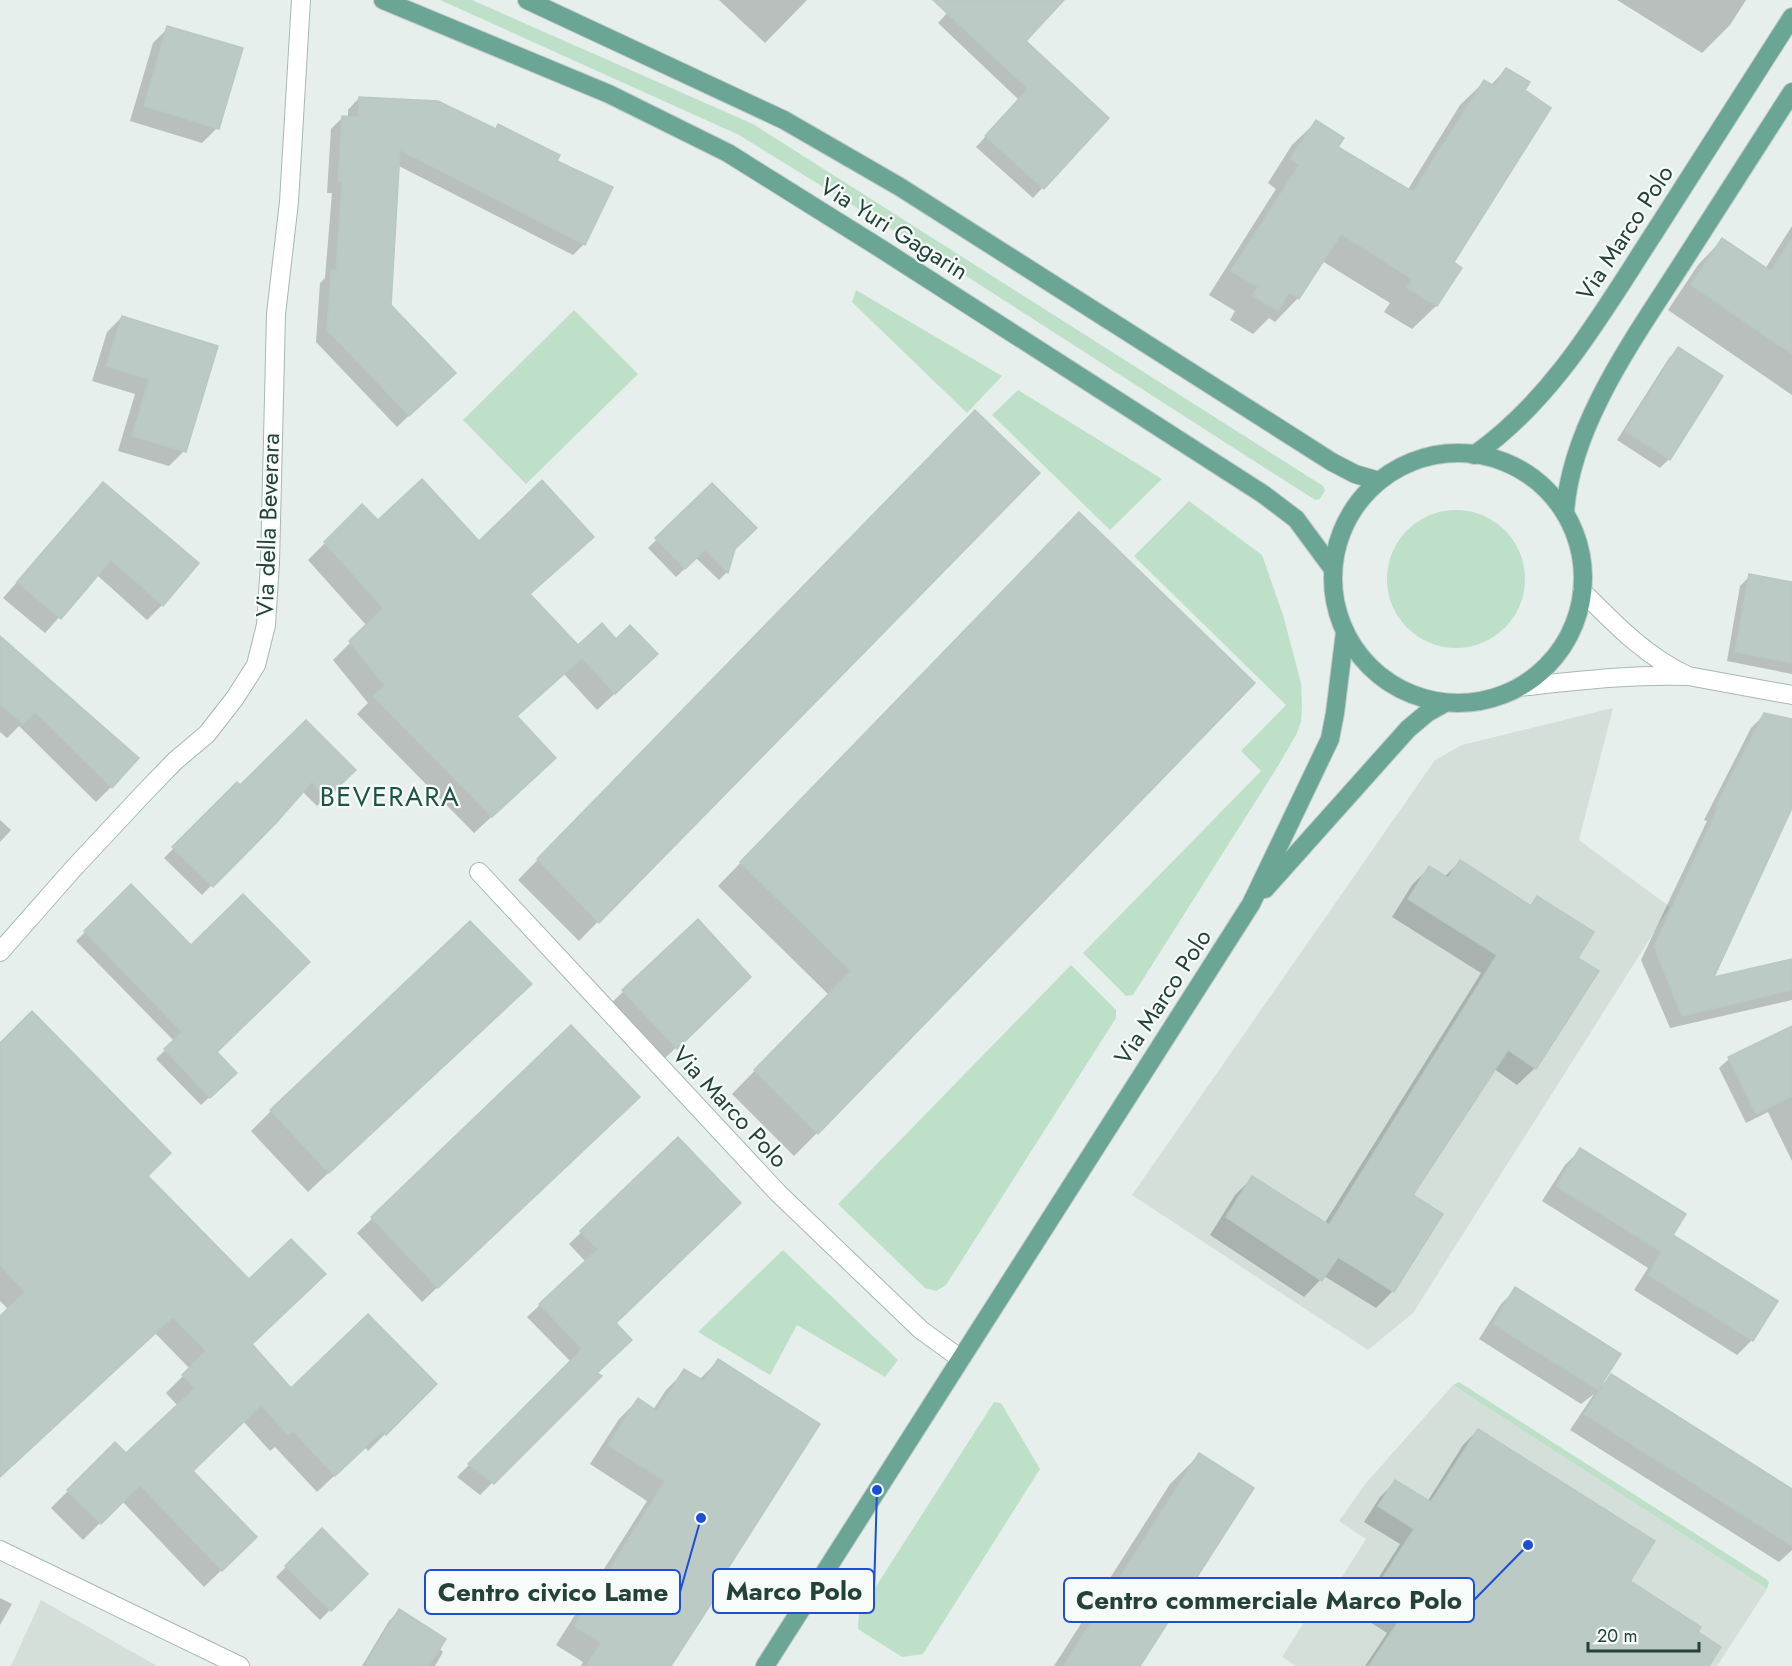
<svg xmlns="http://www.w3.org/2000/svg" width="1792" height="1666" font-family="Jost,sans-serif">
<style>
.built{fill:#d4dfda}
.green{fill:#bfe0c8}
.shadow{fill:#0003}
.building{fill:#bbcac4;stroke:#b8c9c2;stroke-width:1.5}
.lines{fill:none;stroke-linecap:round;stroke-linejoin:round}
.minor-casing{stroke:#a8b8b2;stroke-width:20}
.major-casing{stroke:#c2cac8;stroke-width:20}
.minor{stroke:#fff;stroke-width:18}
.major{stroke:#6aa596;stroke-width:18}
.labels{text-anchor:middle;stroke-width:4.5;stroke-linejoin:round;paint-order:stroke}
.street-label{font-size:24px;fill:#24423a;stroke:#f7fbf9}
.quarter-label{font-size:27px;letter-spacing:1.5px;fill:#1f5548;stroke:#f7fbf9}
.leader{fill:none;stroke:#1d4ed8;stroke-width:2}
.callout-dot{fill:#1d4ed8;stroke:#f7fbf9;stroke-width:2}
.callout{fill:#f7fbf9;stroke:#1d4ed8;stroke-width:2}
.callout-label{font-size:26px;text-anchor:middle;font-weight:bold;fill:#24423a}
</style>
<rect width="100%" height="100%" fill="#e6efeb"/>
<!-- built -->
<g class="built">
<path d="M1613,708L1579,840L1670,907L1413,1313L1368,1350L1132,1195L1435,760L1462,745Z"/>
<path d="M1453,1385L1767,1589L1717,1666H1296L1282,1657L1311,1611L1318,1615L1366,1539L1339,1521L1366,1483Z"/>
<path d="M41,1600L157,1666H11Z"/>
</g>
<!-- green -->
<g class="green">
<path d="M440,0H472L753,124L1323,486L1325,491L1320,499L1315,500L935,256L739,135Z"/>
<path d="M856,290L1002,376L967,413L852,302Z"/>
<path d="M574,310L638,374L526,484L463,420Z"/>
<path d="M1018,390L1162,479L1110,530L992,415Z"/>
<path d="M1189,501L1262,555L1283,615L1301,683L1302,706L1301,722L1296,735L1278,766L1133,995L1126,996L1083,953L1261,771L1241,751L1286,705L1134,556Z"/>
<circle cx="1456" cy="579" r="69"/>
<path d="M1071,965L1116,1010V1018L946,1285L936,1291L925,1288L838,1204Z"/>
<path d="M783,1250L898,1360L885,1377L797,1325L770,1375L698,1332Z"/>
<path d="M1459,1382L1766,1579L1769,1582L1767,1589L1453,1385Z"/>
<path d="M994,1402L1001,1403L1040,1469L923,1654L902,1657L858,1629L859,1613Z"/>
</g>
<!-- shadow -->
<g class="shadow">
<path d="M719,0H807L765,43Z"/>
<path d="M959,0H1062L1024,42L1107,118L1033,198L976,147L1019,100L938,23Z"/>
<path d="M1617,0H1746L1730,25L1702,53Z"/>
<path d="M168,28L217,128L202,143L130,121L153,43Z"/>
<path d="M1506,69L1452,262L1460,268L1436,306L1412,329L1384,312L1390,303L1322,261L1298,298L1275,322L1269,318L1253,334L1230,320L1235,311L1209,295L1276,189L1268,183L1292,145L1316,122L1336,148L1407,191L1460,105L1484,82L1490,86Z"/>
<path d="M359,98L495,130L498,126L555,162L584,244L573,255L397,165L389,306L442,384L397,427L316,342L320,283L325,278L332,193H327L331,129L343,117L348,118V110Z"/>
<path d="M1792,226V395L1668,310L1698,265L1722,240L1765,269Z"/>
<path d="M122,317L184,451L169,466L118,451L135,394L92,381L107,332Z"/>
<path d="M1678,349L1669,459L1660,468L1617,440L1669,358Z"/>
<path d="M955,432L1038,473L579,941L518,880Z"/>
<path d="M103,484L162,605L147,620L97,575L45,633L3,598Z"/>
<path d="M712,485L734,549L727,572L719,580L696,558L676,577L648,548Z"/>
<path d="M362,506L378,522L529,595L578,647L639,671L597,710L564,674L516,717L537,775L474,833L357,714L368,703L333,660L367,626L308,560Z"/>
<path d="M1056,537L817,1133L794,1156L732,1094L829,995L718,886Z"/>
<path d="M1750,576L1792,583V674L1727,661L1740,586Z"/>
<path d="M0,659L111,787L96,802L19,726L7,738L0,732Z"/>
<path d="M1764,715L1792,720V804L1712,979L1792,960V1000L1670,1028L1641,960L1707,821L1704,820L1751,728Z"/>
<path d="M354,770L317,806L302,791L202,895L164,858L237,784L240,787Z"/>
<path d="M0,820L11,830L0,842Z"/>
<path d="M1460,862L1529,907L1538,898L1576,958L1597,971L1535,1068L1517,1085L1494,1069L1411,1196L1393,1291L1376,1308L1324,1276L1304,1297L1210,1235L1235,1195L1252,1178L1324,1224L1481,973L1392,917L1412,885L1429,868L1444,877Z"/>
<path d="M131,887L215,1052L235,1073L201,1105L156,1059L174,1041L76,941Z"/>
<path d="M698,921L734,992L661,1062L608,1006Z"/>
<path d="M510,1004L308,1192L251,1131L271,1111Z"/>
<path d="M571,1027L623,1111L422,1302L357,1233Z"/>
<path d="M1792,1028V1161L1768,1112L1746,1123L1719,1068L1729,1059Z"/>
<path d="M0,1046L146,1176L250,1344L291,1390L435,1384L368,1451L365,1447L317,1492L275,1447L270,1451L243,1421L191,1471L238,1554L204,1587L122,1501L83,1540L51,1508L115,1444L126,1455L178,1406L166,1393L190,1369L155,1333L0,1476V1318L9,1310L0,1301Z"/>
<path d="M678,1139L595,1373L600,1376L480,1495L457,1477L571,1362L527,1317L586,1262L569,1244Z"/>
<path d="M1580,1150L1671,1236L1752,1340L1737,1355L1634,1290L1648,1268L1542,1201L1565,1165Z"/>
<path d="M1516,1289L1599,1388L1611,1376L1792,1491V1550L1779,1562L1570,1430L1594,1394L1581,1404L1479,1339L1501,1304Z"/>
<path d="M718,1361L721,1576L670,1666H581L583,1662L556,1645L647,1501L590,1464L619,1419L638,1400L653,1410L666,1390L685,1371L699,1380Z"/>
<path d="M1478,1430L1628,1582L1696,1633L1707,1666H1365L1387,1633L1356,1613L1400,1544L1364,1522L1380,1497L1395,1482L1427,1502L1463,1445Z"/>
<path d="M1199,1455L1139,1666H1054L1170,1484Z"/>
<path d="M322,1531L366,1574L320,1620L276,1577Z"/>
<path d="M0,1598L12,1604L0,1625Z"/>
<path d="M399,1611L443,1652L435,1666H362L389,1621Z"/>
</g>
<!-- building -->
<g class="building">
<path d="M933,0H1064L1026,41L1109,118L1044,189L985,136L1028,89Z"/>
<path d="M167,26L243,48L219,129L144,106Z"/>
<path d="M1506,68L1530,82L1525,90L1551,108L1454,262L1462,268L1437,306L1407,288L1412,279L1341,234L1299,299L1289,292L1278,311L1252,295L1258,287L1231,271L1299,165L1290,159L1316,120L1344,138L1338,147L1413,192L1484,80L1494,86Z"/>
<path d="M359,97L438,101L496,129L498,124L560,155L557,161L613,187L585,245L400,150L391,305L456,373L409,416L327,330L331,270L336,271L342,182H338L342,116L358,117Z"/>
<path d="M1722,238L1771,271L1792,238V354L1691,285Z"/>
<path d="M122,316L218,346L186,452L132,436L149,379L106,366Z"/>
<path d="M1678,347L1723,376L1670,460L1625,431Z"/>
<path d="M975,410L1040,473L599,923L537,859Z"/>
<path d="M422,479L479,541L542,480L594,537L530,594L578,645L602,623L616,639L630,625L658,654L615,694L582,658L517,716L556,758L492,817L373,696L385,686L349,641L383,608L324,542L362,504L378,520Z"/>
<path d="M103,482L199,563L163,606L111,560L61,619L17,582Z"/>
<path d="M712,483L757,528L735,549L728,573L705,550L685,569L655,538Z"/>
<path d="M1079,512L1255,683L818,1134L754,1070L851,971L740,862Z"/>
<path d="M1749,574L1792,582V663L1735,652Z"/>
<path d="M0,636L139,758L112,788L35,712L23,724L0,704Z"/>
<path d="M1764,713L1792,719V808L1714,977L1792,959V990L1682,1016L1654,947L1718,808H1715Z"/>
<path d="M306,720L356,770L327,798L312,782L276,823L213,887L172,847L237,782L240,785Z"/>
<path d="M1460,860L1531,906L1537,896L1594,932L1578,958L1599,971L1536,1069L1508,1050L1413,1195L1443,1214L1394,1292L1338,1257L1322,1281L1226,1217L1252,1176L1329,1225L1497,955L1408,899L1429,866L1448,878Z"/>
<path d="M131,884L191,945L243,894L310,962L217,1052L237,1073L210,1098L164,1049L182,1032L84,931Z"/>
<path d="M698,919L751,977L677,1049L622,990Z"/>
<path d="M470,921L532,984L329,1173L270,1110Z"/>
<path d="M32,1011L171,1153L148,1176L249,1279L291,1239L326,1274L252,1344L291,1388L368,1314L437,1384L386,1435L383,1431L335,1476L293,1431L288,1435L261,1405L193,1471L257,1537L222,1571L140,1485L101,1524L67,1490L115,1442L126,1453L195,1388L182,1375L206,1351L173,1317L0,1477V1316L25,1292L0,1265V1043Z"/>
<path d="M571,1025L640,1097L438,1288L371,1217Z"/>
<path d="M1792,1026V1096L1756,1114L1728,1057Z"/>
<path d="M678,1137L741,1203L616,1323L632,1340L597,1373L602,1376L494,1484L468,1464L582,1349L539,1304L598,1249L580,1231Z"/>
<path d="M1580,1148L1686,1214L1673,1235L1778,1301L1753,1341L1648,1275L1662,1252L1556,1186Z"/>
<path d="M1515,1287L1621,1354L1598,1390L1493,1324Z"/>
<path d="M718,1359L820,1424L723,1576L727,1579L671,1666H586L601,1643L574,1626L665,1481L608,1445L638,1398L657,1411L684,1369L704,1381Z"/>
<path d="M1611,1374L1792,1489V1546L1584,1414Z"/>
<path d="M1478,1429L1655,1541L1630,1581L1701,1627L1698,1632L1721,1647L1709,1666H1369L1401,1618L1370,1598L1414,1529L1378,1506L1395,1480L1431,1502Z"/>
<path d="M1199,1453L1254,1488L1140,1666H1063Z"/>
<path d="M322,1528L368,1574L331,1611L285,1566Z"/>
<path d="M399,1609L446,1639L429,1666H364Z"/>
</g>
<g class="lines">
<!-- minor casing -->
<g class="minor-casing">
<g id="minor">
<path d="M1582,591C1614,623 1645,656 1686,675"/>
<path d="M1519,687C1575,681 1631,674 1688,676L1792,695"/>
<path d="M479,872L778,1193L921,1330L961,1359"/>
<path d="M0,952L73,869L144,793L175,761L207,734L235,698L256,665L266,625L270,563L276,314L289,202L301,0"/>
<path d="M0,1550L240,1666"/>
</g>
</g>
<!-- major casing -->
<g class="major-casing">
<g id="major">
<path d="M383,0L609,94L728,153L883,250L1263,494L1296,519L1333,569"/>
<path d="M527,0L784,120L900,187L1332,462L1355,474L1379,481"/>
<circle cx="1458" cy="578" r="125"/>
<path d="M1474,455C1554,399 1602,313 1654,233C1700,161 1746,89 1792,17"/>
<path d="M1565,513C1570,426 1635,337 1681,265C1718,207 1755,150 1792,92"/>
<path d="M1265,889L1408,729L1427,713L1445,703"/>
<path d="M765,1666L1251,904L1330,739L1335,713L1345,632"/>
</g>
</g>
<!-- minor -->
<use href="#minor" class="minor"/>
<!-- major -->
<use href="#major" class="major"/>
</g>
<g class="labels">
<!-- street labels -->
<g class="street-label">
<text transform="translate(894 229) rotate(32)" y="8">Via Yuri Gagarin</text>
<text transform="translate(1625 233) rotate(-57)" y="8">Via Marco Polo</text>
<text transform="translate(268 525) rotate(-88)" y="8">Via della Beverara</text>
<text transform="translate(1163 997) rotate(-57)" y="8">Via Marco Polo</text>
<text transform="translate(730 1107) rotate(47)" y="8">Via Marco Polo</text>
</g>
<!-- quarter labels -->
<g class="quarter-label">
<text x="390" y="806">BEVERARA</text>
</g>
</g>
<!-- callouts -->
<path class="leader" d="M877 1490L874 1591M701 1518L680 1592M1528 1545L1474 1600"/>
<g class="callout-dot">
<circle cx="877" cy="1490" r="6"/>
<circle cx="701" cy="1518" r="6"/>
<circle cx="1528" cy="1545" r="6"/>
</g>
<g class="callout">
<rect x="713" y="1569" width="161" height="44" rx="6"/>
<rect x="425" y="1570" width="255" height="44" rx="6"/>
<rect x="1064" y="1578" width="410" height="44" rx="6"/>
</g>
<g class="callout-label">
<text x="794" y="1600">Marco Polo</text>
<text x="553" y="1601">Centro civico Lame</text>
<text x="1269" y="1609">Centro commerciale Marco Polo</text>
</g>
<!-- scale -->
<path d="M1588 1642v9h111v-9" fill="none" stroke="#24423a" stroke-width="3"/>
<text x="1597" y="1642" font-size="18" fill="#24423a" stroke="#f7fbf9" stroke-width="4.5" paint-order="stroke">20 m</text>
</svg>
